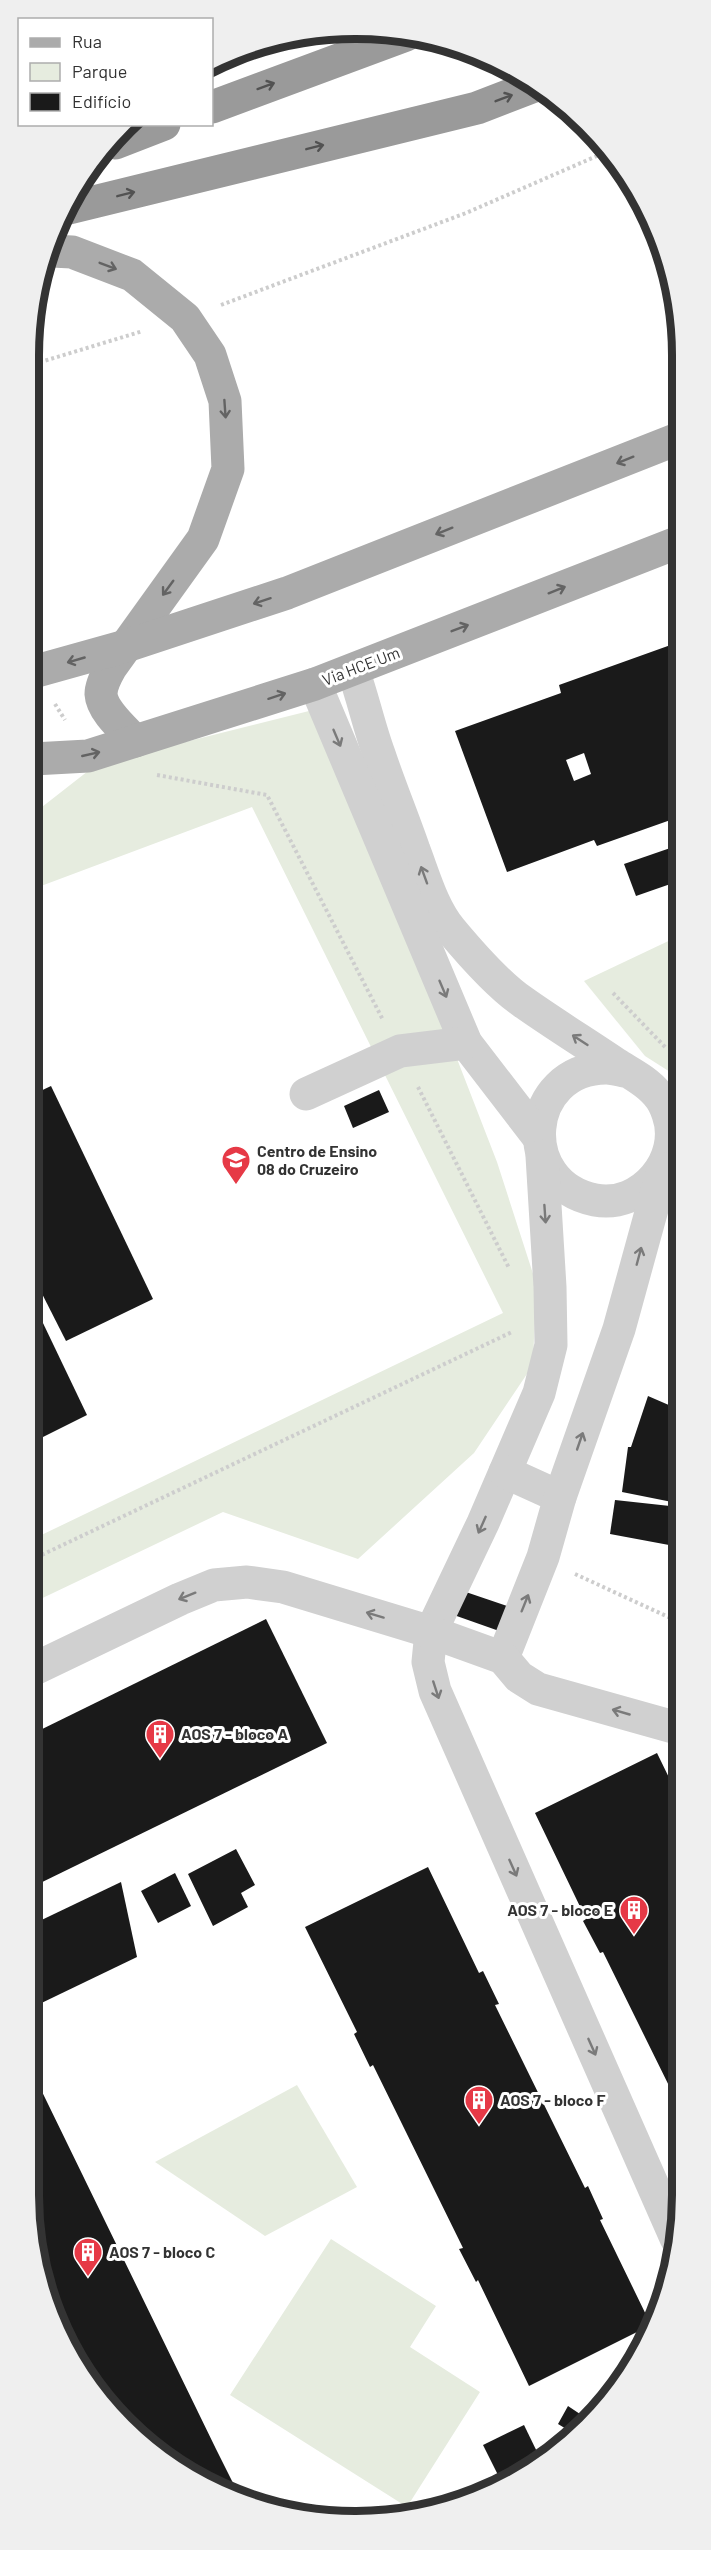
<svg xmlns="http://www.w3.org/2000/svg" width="711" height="2550" font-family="Barlow,sans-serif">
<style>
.green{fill:#e6ecdf}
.building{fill:#1a1a1a;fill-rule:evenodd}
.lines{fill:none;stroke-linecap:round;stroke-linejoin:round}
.path{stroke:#cdcdcd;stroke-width:4;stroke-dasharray:3 3;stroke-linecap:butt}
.minor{stroke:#d0d0d0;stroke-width:33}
.major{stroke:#ababab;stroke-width:33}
.highway{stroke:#9a9a9a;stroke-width:33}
.oneway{stroke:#525252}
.oneway2{stroke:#636363}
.oneway3{stroke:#7a7a7a}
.labels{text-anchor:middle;stroke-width:6;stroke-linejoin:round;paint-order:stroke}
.street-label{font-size:16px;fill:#333;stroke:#fff}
.poi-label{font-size:16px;font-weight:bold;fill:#333;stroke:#fff;text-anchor:start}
.rim{fill:none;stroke:#333;stroke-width:8}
</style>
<rect width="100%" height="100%" fill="#fff"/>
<!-- green -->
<g class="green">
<path d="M321,708L497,1162L536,1283L533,1365L474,1453L358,1559L223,1512L30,1604L31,1540L503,1313L252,807L33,889V814L97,764Z"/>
<path d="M679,936L678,1077L645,1056L584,981Z"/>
<path d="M297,2085L357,2187L265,2236L155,2162Z"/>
<path d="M331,2239L436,2306L410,2347L480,2392L407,2507L230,2395Z"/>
</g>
<!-- building -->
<g class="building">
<path d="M679,642V817L597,846L594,840L507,872L455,731L561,693L559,685ZM584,753L591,774L574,781L566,760Z"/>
<path d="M679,845V881L636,896L624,864Z"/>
<path d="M51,1086L153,1299L66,1341L32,1274V1095Z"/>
<path d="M379,1090L389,1112L353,1128L344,1106Z"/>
<path d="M31,1298L87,1415L31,1443Z"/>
<path d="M648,1396L678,1409V1439L670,1457L678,1458V1483L672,1502L622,1492L628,1447H631Z"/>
<path d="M615,1500L670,1506L669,1545L610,1534Z"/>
<path d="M460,1590L510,1607L502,1632L451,1614Z"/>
<path d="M266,1619L327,1743L30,1888V1735Z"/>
<path d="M657,1753L677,1794V2102L603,1952L600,1953L583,1921L586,1919L535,1813Z"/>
<path d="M236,1849L255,1885L241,1893L248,1907L213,1926L188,1874Z"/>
<path d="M428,1867L479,1973L483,1971L499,2004L495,2005L585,2188L588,2186L603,2219L600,2220L651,2325L529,2386L478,2280L476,2282L459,2249L463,2248L373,2065L370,2067L354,2034L357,2032L305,1927Z"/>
<path d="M175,1873L191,1906L158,1923L141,1891Z"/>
<path d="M121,1882L137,1957L29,2009V1926Z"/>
<path d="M29,2065L216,2449L239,2495L211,2488L110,2410L53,2319L28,2194Z"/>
<path d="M568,2406L583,2416L576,2428L571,2425L568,2430L558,2424Z"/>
<path d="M524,2425L541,2460L501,2481L483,2445Z"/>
</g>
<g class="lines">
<!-- path -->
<g class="path">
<path d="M221,305L466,213L606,152"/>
<path d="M34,364L143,331"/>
<path d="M55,704L65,720"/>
<path d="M157,775L267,795L383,1020"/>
<path d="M613,993L667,1049"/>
<path d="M418,1087L509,1268"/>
<path d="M31,1560L512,1332"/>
<path d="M575,1574L677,1621"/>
</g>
<!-- minor -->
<g class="minor">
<path d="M353,670C363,698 369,727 379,754C390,787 403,818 414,850C424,876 433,909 451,930C471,954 498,985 523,1002C554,1024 585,1043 616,1064C630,1073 647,1081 657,1094C662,1099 666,1108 668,1114C684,1159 641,1209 595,1200C515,1184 524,1069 606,1068C613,1068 622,1071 629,1072"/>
<path d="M315,684L466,1043L539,1138"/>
<path d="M306,1094L400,1051L466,1043"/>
<path d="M542,1156L550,1287L551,1345L539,1393L483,1523L431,1632L428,1662L435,1691L676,2238"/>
<path d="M505,1472L560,1497"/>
<path d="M503,1658L543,1557L560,1497L619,1329L663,1169"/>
<path d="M30,1671L180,1599L214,1585L247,1582L283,1587L431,1632L503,1658L519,1677L538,1689L677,1728"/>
</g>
<!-- major -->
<g class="major">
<path d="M52,251L72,252L132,275L185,318L210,355L225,401L228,469L203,539L111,667C107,674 101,685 101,694C102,711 124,729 135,741"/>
<path d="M33,672L126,646L287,593L680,438"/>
<path d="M33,759L88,756L315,684L679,542"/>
</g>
<!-- highway -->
<g class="highway">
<path d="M212,107L406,35"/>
<path d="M115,143L164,124"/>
<path d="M69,208L477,108L534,86"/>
</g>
</g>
<!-- one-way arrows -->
<defs><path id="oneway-shaft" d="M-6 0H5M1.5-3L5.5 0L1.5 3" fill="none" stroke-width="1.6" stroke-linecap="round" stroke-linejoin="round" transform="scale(1.5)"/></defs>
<g class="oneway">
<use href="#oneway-shaft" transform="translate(266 86) rotate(-20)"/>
<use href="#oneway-shaft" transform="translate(504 98) rotate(-21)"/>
<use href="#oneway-shaft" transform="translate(315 147) rotate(-14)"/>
<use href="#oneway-shaft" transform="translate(126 194) rotate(-14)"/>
</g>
<g class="oneway2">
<use href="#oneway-shaft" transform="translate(108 266) rotate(21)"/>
<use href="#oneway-shaft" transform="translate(225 409) rotate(86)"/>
<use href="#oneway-shaft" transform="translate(625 460) rotate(158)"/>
<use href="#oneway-shaft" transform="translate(444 531) rotate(158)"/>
<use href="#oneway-shaft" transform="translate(168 588) rotate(126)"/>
<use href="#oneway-shaft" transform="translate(557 590) rotate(-22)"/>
<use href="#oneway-shaft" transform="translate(262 601) rotate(162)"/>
<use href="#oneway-shaft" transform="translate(460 628) rotate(-21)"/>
<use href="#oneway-shaft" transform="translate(76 660) rotate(164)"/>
<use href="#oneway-shaft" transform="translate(277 696) rotate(-18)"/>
<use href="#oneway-shaft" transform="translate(91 754) rotate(-13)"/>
</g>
<g class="oneway3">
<use href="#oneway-shaft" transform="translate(337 738) rotate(67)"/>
<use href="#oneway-shaft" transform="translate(424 875) rotate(-110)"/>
<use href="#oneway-shaft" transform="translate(443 989) rotate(67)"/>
<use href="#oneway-shaft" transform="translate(580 1040) rotate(-147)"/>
<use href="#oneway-shaft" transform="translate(545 1214) rotate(86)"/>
<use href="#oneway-shaft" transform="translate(639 1256) rotate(-75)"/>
<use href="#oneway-shaft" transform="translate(580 1441) rotate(-71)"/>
<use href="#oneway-shaft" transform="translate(482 1525) rotate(114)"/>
<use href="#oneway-shaft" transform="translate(187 1596) rotate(158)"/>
<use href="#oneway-shaft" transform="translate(525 1603) rotate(-68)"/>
<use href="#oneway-shaft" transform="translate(375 1615) rotate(-163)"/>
<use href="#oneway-shaft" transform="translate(436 1690) rotate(72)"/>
<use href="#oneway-shaft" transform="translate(621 1712) rotate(-164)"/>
<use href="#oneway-shaft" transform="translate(513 1868) rotate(66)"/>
<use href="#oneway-shaft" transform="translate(592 2047) rotate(66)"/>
</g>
<!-- icons -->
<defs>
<g id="school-pin" transform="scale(1.5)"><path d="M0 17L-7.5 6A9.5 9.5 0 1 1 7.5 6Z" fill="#e63946" stroke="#fff"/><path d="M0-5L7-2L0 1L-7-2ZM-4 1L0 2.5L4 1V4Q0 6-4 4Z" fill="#fff"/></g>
<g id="building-pin" transform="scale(1.5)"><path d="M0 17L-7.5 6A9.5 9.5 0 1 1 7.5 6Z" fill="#e63946" stroke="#fff"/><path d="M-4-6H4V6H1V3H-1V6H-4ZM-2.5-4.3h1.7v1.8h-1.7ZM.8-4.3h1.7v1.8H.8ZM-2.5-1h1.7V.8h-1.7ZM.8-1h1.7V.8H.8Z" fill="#fff"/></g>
</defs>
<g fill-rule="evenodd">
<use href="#school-pin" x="236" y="1160"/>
<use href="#building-pin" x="160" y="1734"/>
<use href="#building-pin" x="634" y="1910"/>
<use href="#building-pin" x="479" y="2100"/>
<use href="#building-pin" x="88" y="2252"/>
</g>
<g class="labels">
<!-- street labels -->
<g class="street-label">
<text transform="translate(361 666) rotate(-21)" y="6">Via HCE Um</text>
</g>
<!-- poi labels -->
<g class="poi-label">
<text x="257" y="1157">Centro de Ensino<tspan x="257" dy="18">08 do Cruzeiro</tspan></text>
<text x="181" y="1740">AOS 7 - bloco A</text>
<text x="613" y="1916" text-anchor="end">AOS 7 - bloco E</text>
<text x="500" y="2106">AOS 7 - bloco F</text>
<text x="109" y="2258">AOS 7 - bloco C</text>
</g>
</g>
<!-- crop -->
<path d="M0 0H711V2550H0ZM355 39H356A316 316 0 0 1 672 355V2195A316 316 0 0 1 356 2511H355A316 316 0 0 1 39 2195V355A316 316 0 0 1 355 39Z" fill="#efefef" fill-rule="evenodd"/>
<path class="rim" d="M355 39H356A316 316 0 0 1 672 355V2195A316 316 0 0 1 356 2511H355A316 316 0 0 1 39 2195V355A316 316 0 0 1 355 39Z"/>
<!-- legend -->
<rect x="18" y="18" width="195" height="108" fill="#ffffff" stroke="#adadad" stroke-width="1.5"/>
<rect x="30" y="38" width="30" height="9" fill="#ababab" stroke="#adadad" stroke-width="1.5"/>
<text x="72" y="48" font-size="18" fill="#333333">Rua</text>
<rect x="30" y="63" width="30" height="18" fill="#e6ecdf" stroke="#adadad" stroke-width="1.5"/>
<text x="72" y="78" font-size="18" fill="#333333">Parque</text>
<rect x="30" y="93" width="30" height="18" fill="#1a1a1a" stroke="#adadad" stroke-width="1.5"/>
<text x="72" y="108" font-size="18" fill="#333333">Edifício</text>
</svg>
